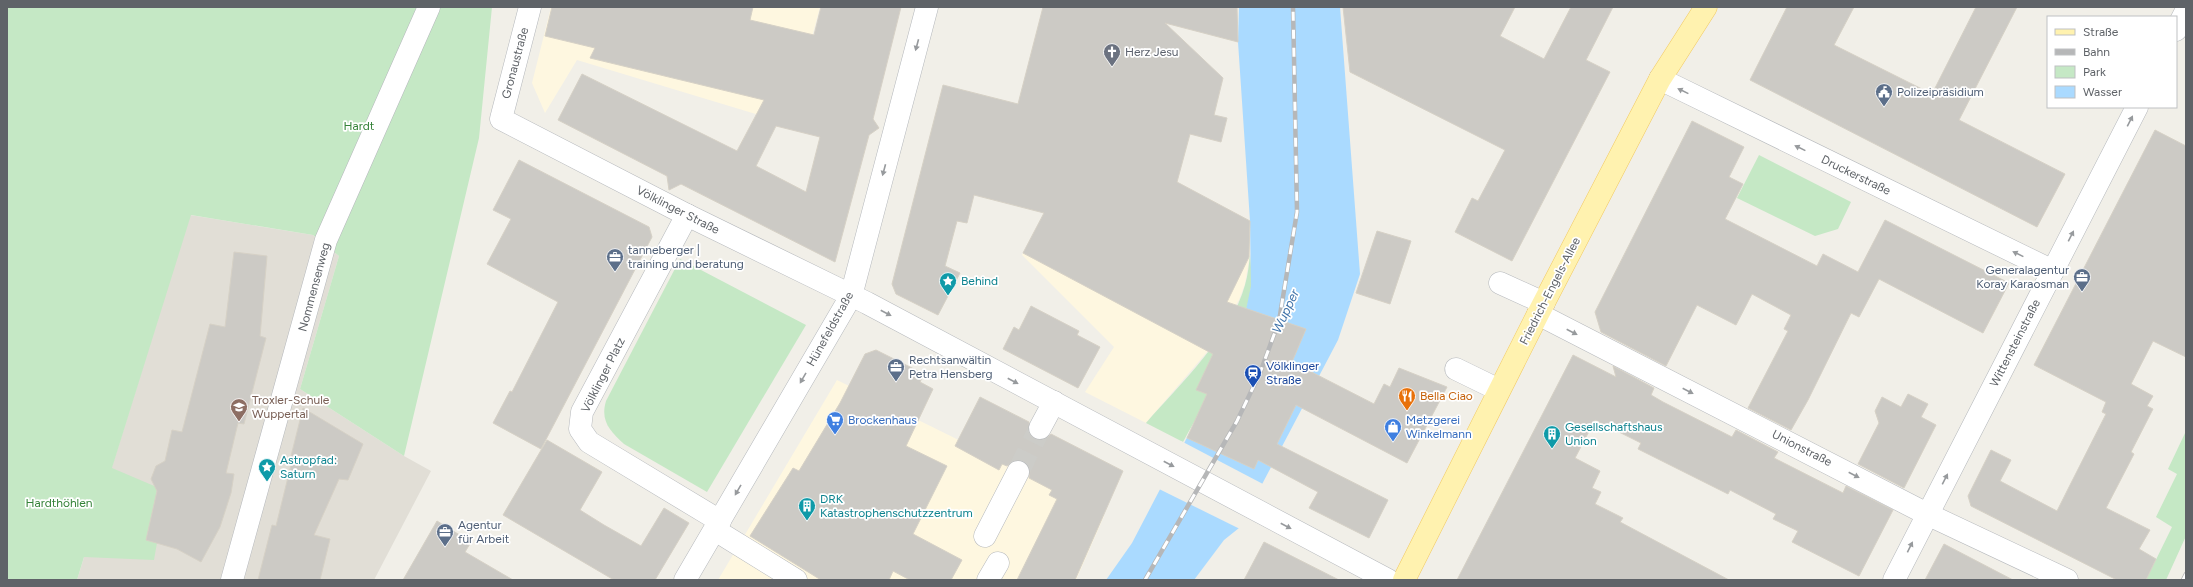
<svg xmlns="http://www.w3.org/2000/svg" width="2193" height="587" font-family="Figtree,sans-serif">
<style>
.commercial{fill:#fef7e0}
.education{fill:#e1ded6}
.green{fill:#c5e8c5}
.water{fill:#aadaff}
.pier{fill:#f1efe8}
.building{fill:#cccac5;stroke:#d6d1c6;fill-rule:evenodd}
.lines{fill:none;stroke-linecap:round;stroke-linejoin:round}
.minor-tunnel{stroke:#ccccc8;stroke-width:22;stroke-dasharray:22 11;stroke-linecap:butt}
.minor-casing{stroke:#b5b8bc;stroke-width:23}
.major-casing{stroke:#f2c960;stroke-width:23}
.minor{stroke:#fff;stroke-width:22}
.major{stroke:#fff2af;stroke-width:22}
.rail-casing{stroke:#b6b7b8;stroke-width:4.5}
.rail{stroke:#fff;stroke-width:3;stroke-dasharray:9;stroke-linecap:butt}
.oneway{fill:#979a9d}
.labels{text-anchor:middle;stroke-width:3.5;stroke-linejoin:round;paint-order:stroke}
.worship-label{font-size:12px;fill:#5b616d;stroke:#fff;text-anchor:start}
.street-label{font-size:12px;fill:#5f6368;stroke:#fff}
.service-label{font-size:12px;fill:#4e5e75;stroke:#fff;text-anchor:start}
.park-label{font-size:12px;fill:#348238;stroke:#fff}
.culture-label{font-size:12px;fill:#0d838f;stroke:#fff;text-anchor:start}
.transit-label{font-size:12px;fill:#164399;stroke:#fff;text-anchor:start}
.food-label{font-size:12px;fill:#c56008;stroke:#fff;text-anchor:start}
.education-label{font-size:12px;fill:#785e54;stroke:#fff;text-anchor:start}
.shop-label{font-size:12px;fill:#366cbe;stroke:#fff;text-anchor:start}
.water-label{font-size:13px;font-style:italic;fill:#4174aa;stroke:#fff}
</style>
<rect width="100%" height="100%" fill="#f1efe8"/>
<!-- commercial -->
<g class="commercial">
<path d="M551,7H820L789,124L577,60L545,113L532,83Z"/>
<path d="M1065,175L1250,221V254L1245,284L1239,300L1207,352L1146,423L1085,392L1114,347L1022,255Z"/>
<path d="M837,380L1050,485L1104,516L1076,580H718Z"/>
</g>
<!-- education -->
<path class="education" d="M190,215L313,235L339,256L300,389L404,456L431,471L374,580H77Z"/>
<!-- green -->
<g class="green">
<path d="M7,7H492L479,138L404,456L300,389L339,256L313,235L191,215L112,468L166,491L154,560L84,557L77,580H7Z"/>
<path d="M1759,155L1851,202L1838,229L1815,236L1737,198Z"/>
<path d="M1250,254C1251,265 1252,277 1251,288C1242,344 1210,393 1183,442L1146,423C1180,384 1231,336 1245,285C1248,275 1249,264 1250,254Z"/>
<path d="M680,259L806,325L707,492L624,444C610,431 600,421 606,401Z"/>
<path d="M2186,431V536L2166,580H2146L2172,527L2156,517L2177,474L2168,469Z"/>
</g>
<!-- water -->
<path class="water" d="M1239,7H1340L1360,274L1338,340L1239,528L1224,540L1194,580H1106L1132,543L1216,382L1242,329L1251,286L1250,221L1238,42Z"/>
<!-- pier -->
<path class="pier" d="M1181,441L1263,484L1240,529L1157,488Z"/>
<!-- building -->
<g class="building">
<path d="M552,7H753L750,20L814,35L821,7H901L873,119L879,128L869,135L835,262L681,184L669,190L667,176L558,120L582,74L737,151L764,100L590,58L595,48L545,36ZM776,126L820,137L806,192L756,166Z"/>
<path d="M1043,7H1237L1238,42L1165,23L1223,78L1214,115L1227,118L1221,142L1190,134L1177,182L1250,221L1249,257L1227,302L1306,329L1292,362L1374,404L1384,384L1390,387L1399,368L1447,387L1407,463L1296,405L1277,444L1388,500L1369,538L1309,508L1318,492L1258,460L1254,469L1187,438L1207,394L1196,390L1213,354L1023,253L1044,213L974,195L967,223L957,221L945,266L960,273L938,315L896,294L892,284L943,85L1018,104Z"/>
<path d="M1343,7H1515L1500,36L1544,59L1571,7H1613L1586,60L1610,72L1512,261L1455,232L1472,198L1478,201L1505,150L1350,72Z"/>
<path d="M1787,7H1854L1834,45L1932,94L1976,7H2017L1959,120L2065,174L2037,227L1750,80Z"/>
<path d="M1692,121L1744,147L1729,177L1743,184L1725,219L1817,266L1823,254L1858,272L1885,220L2009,283L1983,333L1879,279L1859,317L1851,313L1808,400L1791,430L1748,408L1788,331L1784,329L1791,315L1752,294L1736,325L1697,305L1666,366L1601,332L1595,312Z"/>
<path d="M2155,130L2186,146V357L2153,341L2131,384L2153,396L2147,406L2153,409L2131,452L2134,454L2106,508L2150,530L2139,549L2156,559L2146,580H2117L1971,506L1968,496L1991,450L2011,460L2000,481L2057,511L2068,489L2106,414L2102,412L2106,402L2034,365Z"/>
<path d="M519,160L649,227L652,237L541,449L493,423L510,391L512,392L558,302L487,264L511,219L493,210Z"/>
<path d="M1377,231L1411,241L1390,304L1356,293Z"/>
<path d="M234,252L267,256L260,336L266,338L244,424L238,423L226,473L234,474L231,493L220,527L201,562L177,549L146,540L157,491L151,479L156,466L165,461L172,430L182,432L210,324L225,327Z"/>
<path d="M1031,306L1079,331L1077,335L1100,347L1078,388L1003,349L1014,327L1019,330Z"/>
<path d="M876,350L924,374L920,382L933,389L906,446L947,466L913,534L962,560L951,580H910L893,571L889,580H821L750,536L793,468L799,471L840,403L865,354Z"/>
<path d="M1573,355L1616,377L1613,366L1654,388L1651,395L1663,402L1732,437L1736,430L1778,452L1774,458L1843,493L1846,486L1893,510L1859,576L1792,542L1798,531L1773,519L1776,514L1730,490L1728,494L1638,449L1641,443L1595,420L1575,458L1600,471L1592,488L1601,492L1595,504L1623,518L1620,522L1729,580H1457Z"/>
<path d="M1908,394L1928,404L1921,417L1936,425L1904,488L1858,464L1879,423L1875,411L1882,397L1901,407Z"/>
<path d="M980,397L1029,422V434L1034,439H1046L1051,434L1123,471L1075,580H1017L1057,499L1049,495L1052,490L1029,478L1030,471L1024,461L1017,460L1007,466L1002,464L999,470L955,446Z"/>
<path d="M303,408L363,444L348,480L339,479L314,535L330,539L320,580H258L272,525L276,526L291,465L289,464Z"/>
<path d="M547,440L602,472L580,510L604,525L641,546L664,508L689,523L655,580H614L503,515Z"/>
<path d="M437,521L471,542L465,552L513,580H403Z"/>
<path d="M1264,542L1339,580H1244Z"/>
<path d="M1944,544L2013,580H1925Z"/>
</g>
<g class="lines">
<!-- minor-tunnel -->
<path class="minor-tunnel" d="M1018,472L1040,428"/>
<!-- minor casing -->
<g class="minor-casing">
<g id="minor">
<path d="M530,7L501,119L687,215L867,303L1388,580"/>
<path d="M2176,30L2186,11"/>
<path d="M1660,79L2053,271"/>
<path d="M687,215L582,412L580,429L589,442L720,521"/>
<path d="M1500,283L1544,303"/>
<path d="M1538,314L1927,514L2067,580"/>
<path d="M1456,369L1499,390"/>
<path d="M1040,428L1054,402"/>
<path d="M715,530L796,580"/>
<path d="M985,536L1018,472"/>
<path d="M232,580L326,240L429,7"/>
<path d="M685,580L851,296L927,7"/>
<path d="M988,580L998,563"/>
<path d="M1894,580L2137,107"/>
</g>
</g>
<!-- major casing -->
<g class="major-casing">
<path id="major" d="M1404,580L1538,314L1660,79L1706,7"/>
</g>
<!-- minor -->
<use href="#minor" class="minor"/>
<!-- major -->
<use href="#major" class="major"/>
<!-- rail casing -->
<g class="rail-casing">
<g id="rail">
<path d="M1145,580L1237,421L1260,373L1279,321L1297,212L1293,7"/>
<path d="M2183,580L2186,574"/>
</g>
</g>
<!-- rail -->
<use href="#rail" class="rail"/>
</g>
<!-- one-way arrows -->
<defs><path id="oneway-solid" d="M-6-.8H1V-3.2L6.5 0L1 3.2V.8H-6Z"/></defs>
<g class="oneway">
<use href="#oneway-solid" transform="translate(917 45) rotate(105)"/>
<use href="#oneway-solid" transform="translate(1683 91) rotate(-154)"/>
<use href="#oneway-solid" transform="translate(2130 121) rotate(-63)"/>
<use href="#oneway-solid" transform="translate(1800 148) rotate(-154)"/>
<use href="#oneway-solid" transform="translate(884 170) rotate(105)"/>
<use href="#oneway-solid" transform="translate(2071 236) rotate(-63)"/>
<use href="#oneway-solid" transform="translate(2018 254) rotate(-154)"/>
<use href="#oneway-solid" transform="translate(886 313) rotate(28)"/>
<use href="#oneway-solid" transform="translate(1572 332) rotate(27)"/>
<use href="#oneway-solid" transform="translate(803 378) rotate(120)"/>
<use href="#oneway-solid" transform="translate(1013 381) rotate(28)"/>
<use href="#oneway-solid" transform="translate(1688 391) rotate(27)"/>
<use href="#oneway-solid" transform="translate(1169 464) rotate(28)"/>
<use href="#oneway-solid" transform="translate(1854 475) rotate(27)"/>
<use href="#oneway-solid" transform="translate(1945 479) rotate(-63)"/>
<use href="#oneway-solid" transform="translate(738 490) rotate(120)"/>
<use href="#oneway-solid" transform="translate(1286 526) rotate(28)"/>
<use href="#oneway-solid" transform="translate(1910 547) rotate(-64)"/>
</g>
<!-- icons -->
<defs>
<g id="church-pin" transform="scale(0.9)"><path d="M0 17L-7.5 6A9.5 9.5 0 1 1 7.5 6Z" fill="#6b7280" stroke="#fff"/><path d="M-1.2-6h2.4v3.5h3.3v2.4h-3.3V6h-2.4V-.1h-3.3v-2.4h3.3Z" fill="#fff"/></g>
<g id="civic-pin" transform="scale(0.9)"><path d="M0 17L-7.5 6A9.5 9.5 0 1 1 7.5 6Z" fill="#5c6f8a" stroke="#fff"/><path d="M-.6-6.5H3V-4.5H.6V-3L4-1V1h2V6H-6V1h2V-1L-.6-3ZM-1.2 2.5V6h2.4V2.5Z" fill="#fff"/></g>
<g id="office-pin" transform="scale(0.9)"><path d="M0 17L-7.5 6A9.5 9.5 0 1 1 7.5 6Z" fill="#5c6f8a" stroke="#fff"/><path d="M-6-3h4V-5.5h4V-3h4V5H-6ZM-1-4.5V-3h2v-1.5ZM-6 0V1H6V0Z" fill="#fff"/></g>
<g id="sight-pin" transform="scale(0.9)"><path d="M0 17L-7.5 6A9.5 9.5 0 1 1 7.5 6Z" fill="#0f9aa8" stroke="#fff"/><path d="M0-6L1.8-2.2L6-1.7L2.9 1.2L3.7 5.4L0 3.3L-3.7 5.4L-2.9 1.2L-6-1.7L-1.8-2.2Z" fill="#fff"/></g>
<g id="station-pin" transform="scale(0.9)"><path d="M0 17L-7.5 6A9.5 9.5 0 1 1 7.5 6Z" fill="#1a4fb4" stroke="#fff"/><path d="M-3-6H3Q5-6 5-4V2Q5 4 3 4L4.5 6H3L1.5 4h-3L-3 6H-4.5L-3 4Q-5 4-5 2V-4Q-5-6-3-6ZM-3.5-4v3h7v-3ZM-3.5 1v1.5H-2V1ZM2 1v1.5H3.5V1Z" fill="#fff"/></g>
<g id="restaurant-pin" transform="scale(0.9)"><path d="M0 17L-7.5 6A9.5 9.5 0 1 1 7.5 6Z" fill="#e8710a" stroke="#fff"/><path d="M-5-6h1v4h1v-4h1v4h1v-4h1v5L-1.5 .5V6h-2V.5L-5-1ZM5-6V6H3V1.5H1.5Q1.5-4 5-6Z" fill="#fff"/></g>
<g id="school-pin" transform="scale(0.9)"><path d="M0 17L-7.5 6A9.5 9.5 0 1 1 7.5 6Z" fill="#8d6e63" stroke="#fff"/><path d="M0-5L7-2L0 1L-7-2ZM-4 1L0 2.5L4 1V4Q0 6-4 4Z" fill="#fff"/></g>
<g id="supermarket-pin" transform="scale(0.9)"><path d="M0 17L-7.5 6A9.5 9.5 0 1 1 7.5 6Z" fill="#3f7fe0" stroke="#fff"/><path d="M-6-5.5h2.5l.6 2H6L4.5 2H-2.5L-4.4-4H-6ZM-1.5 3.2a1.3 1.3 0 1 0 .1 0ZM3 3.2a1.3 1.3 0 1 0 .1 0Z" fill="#fff"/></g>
<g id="shop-pin" transform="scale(0.9)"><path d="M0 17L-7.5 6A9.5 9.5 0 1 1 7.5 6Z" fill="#3f7fe0" stroke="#fff"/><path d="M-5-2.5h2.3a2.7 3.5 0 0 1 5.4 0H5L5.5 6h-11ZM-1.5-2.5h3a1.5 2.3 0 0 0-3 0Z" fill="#fff"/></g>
<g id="building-pin" transform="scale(0.9)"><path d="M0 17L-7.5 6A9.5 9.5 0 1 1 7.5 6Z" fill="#0f9aa8" stroke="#fff"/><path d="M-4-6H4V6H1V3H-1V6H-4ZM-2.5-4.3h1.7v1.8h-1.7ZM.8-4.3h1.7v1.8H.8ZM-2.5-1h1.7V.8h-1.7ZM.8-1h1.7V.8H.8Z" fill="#fff"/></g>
</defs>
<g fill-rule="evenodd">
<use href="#church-pin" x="1112" y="52"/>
<use href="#civic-pin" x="1884" y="92"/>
<use href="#office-pin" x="615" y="257"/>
<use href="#office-pin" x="2082" y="277"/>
<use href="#sight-pin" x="948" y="281"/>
<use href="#office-pin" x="896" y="367"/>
<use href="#station-pin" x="1253" y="373"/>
<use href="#restaurant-pin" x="1407" y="396"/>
<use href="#school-pin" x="239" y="407"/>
<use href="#supermarket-pin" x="835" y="420"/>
<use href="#shop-pin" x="1393" y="427"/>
<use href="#building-pin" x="1552" y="434"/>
<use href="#sight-pin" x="267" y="467"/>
<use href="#building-pin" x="807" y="506"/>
<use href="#office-pin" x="445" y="532"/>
</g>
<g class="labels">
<!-- worship labels -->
<g class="worship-label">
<text x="1125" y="56">Herz Jesu</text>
</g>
<!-- street labels -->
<g class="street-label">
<text transform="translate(515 63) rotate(-75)" y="4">Gronaustraße</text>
<text transform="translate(1856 175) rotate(26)" y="4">Druckerstraße</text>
<text transform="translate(678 210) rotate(27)" y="4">Völklinger Straße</text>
<text transform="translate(314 287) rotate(-75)" y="4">Nommensenweg</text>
<text transform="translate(1550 291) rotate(-63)" y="4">Friedrich-Engels-Allee</text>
<text transform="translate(830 329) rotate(-61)" y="4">Hünefeldstraße</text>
<text transform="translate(2015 343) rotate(-63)" y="4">Wittensteinstraße</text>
<text transform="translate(603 375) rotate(-63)" y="4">Völklinger Platz</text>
<text transform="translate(1802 448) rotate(27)" y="4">Unionstraße</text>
</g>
<!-- service labels -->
<g class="service-label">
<text x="1897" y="96">Polizeipräsidium</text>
<text x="628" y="254">tanneberger |<tspan x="628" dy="14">training und beratung</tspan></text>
<text x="2069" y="274" text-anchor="end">Generalagentur<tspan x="2069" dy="14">Koray Karaosman</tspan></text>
<text x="909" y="364">Rechtsanwältin<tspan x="909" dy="14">Petra Hensberg</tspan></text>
<text x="458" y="529">Agentur<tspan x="458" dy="14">für Arbeit</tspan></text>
</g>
<!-- park labels -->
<g class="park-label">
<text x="359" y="130">Hardt</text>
<text x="59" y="507">Hardthöhlen</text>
</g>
<!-- culture labels -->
<g class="culture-label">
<text x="961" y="285">Behind</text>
<text x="1565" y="431">Gesellschaftshaus<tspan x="1565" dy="14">Union</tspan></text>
<text x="280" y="464">Astropfad:<tspan x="280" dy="14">Saturn</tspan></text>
<text x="820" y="503">DRK<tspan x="820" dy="14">Katastrophenschutzzentrum</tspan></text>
</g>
<!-- transit labels -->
<g class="transit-label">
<text x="1266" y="370">Völklinger<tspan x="1266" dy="14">Straße</tspan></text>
</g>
<!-- food labels -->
<g class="food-label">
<text x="1420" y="400">Bella Ciao</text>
</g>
<!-- education labels -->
<g class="education-label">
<text x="252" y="404">Troxler-Schule<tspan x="252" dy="14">Wuppertal</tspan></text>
</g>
<!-- shop labels -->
<g class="shop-label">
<text x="848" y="424">Brockenhaus</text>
<text x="1406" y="424">Metzgerei<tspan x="1406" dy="14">Winkelmann</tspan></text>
</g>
<!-- water labels -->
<g class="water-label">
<text transform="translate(1285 311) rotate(-65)" y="5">Wupper</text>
</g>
</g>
<!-- border -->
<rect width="2193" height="587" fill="none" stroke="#5f6368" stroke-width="16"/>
<!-- legend -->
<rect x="2047" y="16" width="130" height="92" fill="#ffffff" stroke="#bfc1c3"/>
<rect x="2055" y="29" width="20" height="6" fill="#fff2af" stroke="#bfc1c3"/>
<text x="2083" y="36" font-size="12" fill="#5f6368">Straße</text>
<rect x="2055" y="49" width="20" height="6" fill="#b6b7b8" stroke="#bfc1c3"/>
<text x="2083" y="56" font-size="12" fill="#5f6368">Bahn</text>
<rect x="2055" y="66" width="20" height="12" fill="#c5e8c5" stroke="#bfc1c3"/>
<text x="2083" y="76" font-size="12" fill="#5f6368">Park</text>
<rect x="2055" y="86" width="20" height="12" fill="#aadaff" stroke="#bfc1c3"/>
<text x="2083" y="96" font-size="12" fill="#5f6368">Wasser</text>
</svg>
